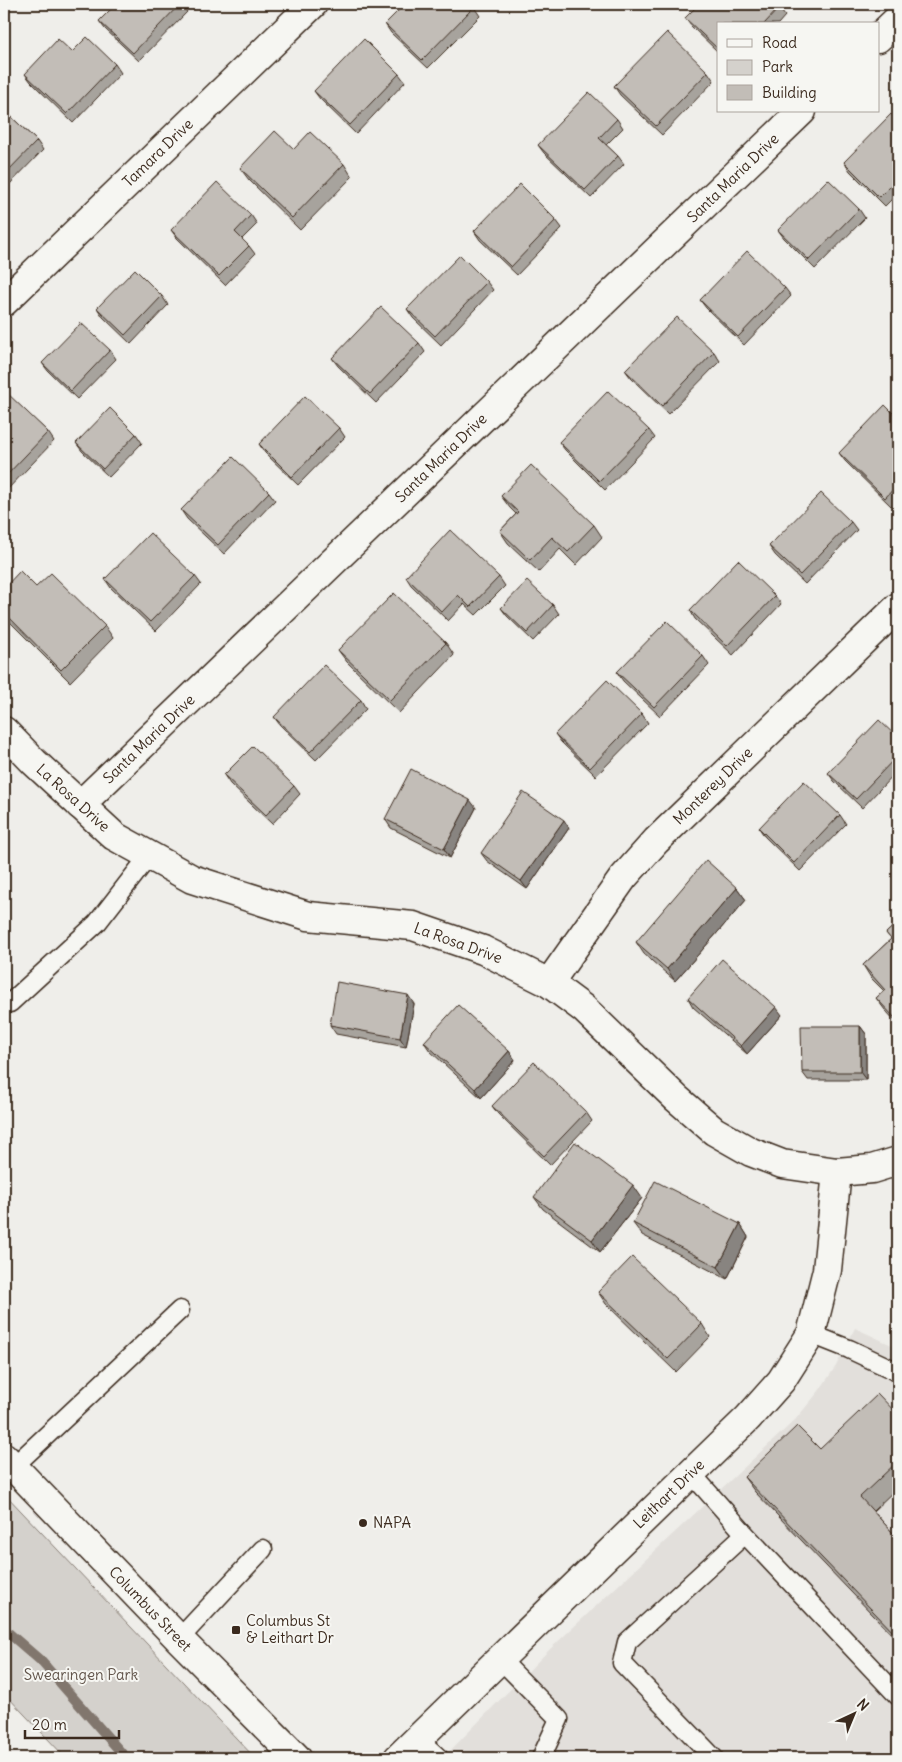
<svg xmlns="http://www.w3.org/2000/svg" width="902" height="1762" font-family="Delius,sans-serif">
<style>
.built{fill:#e2dfdb}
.green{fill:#d4d1cc;stroke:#887e75}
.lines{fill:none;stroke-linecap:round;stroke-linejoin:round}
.stream{stroke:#81766d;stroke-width:10}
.lane-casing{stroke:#3b2a1e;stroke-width:21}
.street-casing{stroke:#3b2a1e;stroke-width:31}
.secondary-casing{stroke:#3b2a1e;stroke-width:31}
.lane{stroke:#f6f6f2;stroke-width:18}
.street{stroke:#f6f6f2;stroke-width:28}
.secondary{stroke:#f6f6f2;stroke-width:28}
.wall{fill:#a7a39d;stroke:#3b2a1e}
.shaded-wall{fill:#888480;stroke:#3b2a1e}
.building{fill:#c2bdb7;stroke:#3b2a1e}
.poi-dot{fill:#3b2a1e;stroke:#f6f6f2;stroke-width:2}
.labels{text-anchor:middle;stroke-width:4;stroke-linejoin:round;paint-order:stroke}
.street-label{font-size:15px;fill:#3b2a1e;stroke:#f6f6f2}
.poi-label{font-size:15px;fill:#3b2a1e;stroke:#f6f6f2;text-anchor:start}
.park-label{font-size:15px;fill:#61544a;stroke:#f6f6f2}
</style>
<rect width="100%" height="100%" fill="#efeeea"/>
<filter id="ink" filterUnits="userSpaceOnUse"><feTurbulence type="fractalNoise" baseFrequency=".02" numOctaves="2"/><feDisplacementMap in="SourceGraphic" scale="10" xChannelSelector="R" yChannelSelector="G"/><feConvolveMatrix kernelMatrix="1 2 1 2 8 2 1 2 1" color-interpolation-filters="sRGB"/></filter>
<g filter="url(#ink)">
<!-- built -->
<path class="built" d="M855,1328L898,1348V1758H443L549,1650L795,1420L819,1391L836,1366Z"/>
<!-- green -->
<path class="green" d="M4,1493L255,1758H66L4,1693Z"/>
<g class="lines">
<!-- stream -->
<path class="stream" d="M4,1629L41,1661L126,1758"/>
<!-- lane casing -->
<g class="lane-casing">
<g id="lane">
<path d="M10,1003L97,923L149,856"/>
<path d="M811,1334L849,1349L898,1372"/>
<path d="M13,1467L180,1310"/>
<path d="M691,1473L745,1534L898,1696"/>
<path d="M179,1639L263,1549"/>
<path d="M500,1659L559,1719L541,1758"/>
<path d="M418,1739L439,1758"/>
<path d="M714,1758L622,1663L627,1642L745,1534"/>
</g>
</g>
<!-- street casing -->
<g class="street-casing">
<g id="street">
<path d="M878,38L898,19"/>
<path d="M4,302L313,4"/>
<path d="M4,731L34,762L114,836L192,879L308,916L413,926L483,950L549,983L584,1009L676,1098L714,1131L751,1152L782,1164L837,1172L872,1169L898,1161"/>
<path d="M80,805L802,111"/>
<path d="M549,983L623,878L656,841L898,607"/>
<path d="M398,1758L748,1418L781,1381L811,1334L827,1270L837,1172"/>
</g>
</g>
<!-- secondary casing -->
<g class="secondary-casing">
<path id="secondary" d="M4,1457L179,1639L297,1758"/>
</g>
<!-- lane -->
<use href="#lane" class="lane"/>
<!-- street -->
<use href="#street" class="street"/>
<!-- secondary -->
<use href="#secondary" class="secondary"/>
</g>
<!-- wall -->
<g class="wall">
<path d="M116,4H181L187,12L139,61L105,29L99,21Z"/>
<path d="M474,7L480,16L428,68L391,33L385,24Z"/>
<path d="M779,8L785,16L778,24H718V52L691,26L685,18Z"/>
<path d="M72,52L115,64L121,73L73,123L31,82L25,74Z"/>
<path d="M708,72L714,81L662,135L620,95L614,86Z"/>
<path d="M399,74L405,82L356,134L320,99L314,91Z"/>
<path d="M4,110L37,141L43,150L4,190Z"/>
<path d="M617,119L623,128L606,145L618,156L624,164L591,198L544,153L538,145Z"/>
<path d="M898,121V193L885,206L850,171L844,162Z"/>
<path d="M294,149L344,164L352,177L300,230L249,180L240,168Z"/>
<path d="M859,209L865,218L815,269L784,238L778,230Z"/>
<path d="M251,215L257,224L242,239L249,246L255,254L225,285L177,238L171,230Z"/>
<path d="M556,220L562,228L517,275L480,240L474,231Z"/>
<path d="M487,282L493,290L441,345L413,318L407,309Z"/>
<path d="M785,288L791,296L744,345L706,308L700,300Z"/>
<path d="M162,296L168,305L131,344L103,317L97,308Z"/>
<path d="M419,343L425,352L376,403L338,366L332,358Z"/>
<path d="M110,350L116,359L77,399L48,371L42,363Z"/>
<path d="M714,352L720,361L668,414L631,378L625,370Z"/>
<path d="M4,392L48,432L54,441L4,493Z"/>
<path d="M898,418V499L891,506L845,461L839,453Z"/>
<path d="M339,428L345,437L298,485L265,453L259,444Z"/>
<path d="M649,430L655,438L605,490L565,450L559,442Z"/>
<path d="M136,434L142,443L109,477L82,451L76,443Z"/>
<path d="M269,492L275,500L224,554L187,519L181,510Z"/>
<path d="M501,496L594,525L602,537L576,565L560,549L539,572L508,543L500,531L516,514L510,508Z"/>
<path d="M851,522L857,530L805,584L775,555L769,546Z"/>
<path d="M195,576L201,584L156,631L111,588L105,579Z"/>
<path d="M406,577H499L505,586L476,615L464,604L448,621L411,585Z"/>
<path d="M36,587L105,626L113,638L70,682L4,616V588Z"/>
<path d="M775,596L781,604L733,655L695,619L690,610Z"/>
<path d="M553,605L559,614L533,641L507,616L501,608Z"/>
<path d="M446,643L454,655L399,713L347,662L338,650Z"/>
<path d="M703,656L709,665L660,716L623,681L617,672Z"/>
<path d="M361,700L366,709L316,760L280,725L274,717Z"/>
<path d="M642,714L648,723L596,776L561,742L555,734Z"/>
<path d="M898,738V770L862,808L834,781L828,773Z"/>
<path d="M224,775L294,786L300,794L272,824L230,784Z"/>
<path d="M476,808L450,858L391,828L385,819Z"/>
<path d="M840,815L846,824L800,871L765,837L759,828Z"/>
<path d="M569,828L527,889L487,861L481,853Z"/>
<path d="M737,888L746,900L675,981L644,954L636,942Z"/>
<path d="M898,922V1024L885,1010L876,998L884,991L871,978L863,965L891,939L886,933Z"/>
<path d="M688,998L782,1015L747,1054L693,1007Z"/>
<path d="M414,1004L406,1047L336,1034L330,1025Z"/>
<path d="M860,1026L866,1034V1080H808L802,1072Z"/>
<path d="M424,1042L509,1051L515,1060L481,1098L430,1051Z"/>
<path d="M492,1106L586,1112L592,1121L550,1165L498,1114Z"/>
<path d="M534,1197L642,1198L600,1252L543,1209Z"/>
<path d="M633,1223L740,1224L748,1237L727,1279L642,1235Z"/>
<path d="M598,1292L702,1324L710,1337L676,1372L606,1304Z"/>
<path d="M898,1415V1487L873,1511L893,1533L898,1528V1641L755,1492L744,1477L820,1449Z"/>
</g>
<!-- shaded-wall -->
<g class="shaded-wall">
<path d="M470,800L476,808L450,858L444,849Z"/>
<path d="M564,820L569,828L527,889L521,881Z"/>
<path d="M737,888L746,900L675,981L667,969Z"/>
<path d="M408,995L414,1004L406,1047L400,1038Z"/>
<path d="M776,1007L782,1015L747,1054L741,1046Z"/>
<path d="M860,1026L866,1034V1080L860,1072Z"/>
<path d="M509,1051L515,1060L481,1098L475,1089Z"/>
<path d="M633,1185L642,1198L600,1252L592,1240Z"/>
<path d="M740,1224L748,1237L727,1279L718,1267Z"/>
</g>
<!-- building -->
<g class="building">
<path d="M116,4H180L133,53L99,21Z"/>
<path d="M405,4H470L474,7L422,60L385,24Z"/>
<path d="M699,4H775L779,8L764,24H718V49L685,18Z"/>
<path d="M667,32L708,72L656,126L614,86Z"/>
<path d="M87,37L115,64L67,114L25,74L58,39L72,52Z"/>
<path d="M364,39L399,74L350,125L314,91Z"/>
<path d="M589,92L617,119L599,138L618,156L585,190L538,145Z"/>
<path d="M4,110L37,141L4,175Z"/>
<path d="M891,114L898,121V178L879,197L844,162Z"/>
<path d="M275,131L294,149L310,132L344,164L292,218L240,168Z"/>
<path d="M828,179L859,209L809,260L778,230Z"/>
<path d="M217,182L251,215L235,232L249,246L219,276L171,230Z"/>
<path d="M520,184L556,220L511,267L474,231Z"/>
<path d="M747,251L785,288L738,337L700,300Z"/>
<path d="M460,255L487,282L435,336L407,309Z"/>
<path d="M135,269L162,296L125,335L97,308Z"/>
<path d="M381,307L419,343L370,394L332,358Z"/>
<path d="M677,317L714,352L662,406L625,370Z"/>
<path d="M81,323L110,350L71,391L42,363Z"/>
<path d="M5,391L48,432L4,478V392Z"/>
<path d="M608,391L649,430L599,481L559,442Z"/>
<path d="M305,396L339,428L292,477L259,444Z"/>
<path d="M885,405L898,418V484L885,498L839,453Z"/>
<path d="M110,408L136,434L103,469L76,443Z"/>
<path d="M233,457L269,492L218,545L181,510Z"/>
<path d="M531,465L594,525L568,552L552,537L530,560L500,531L518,512L501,496Z"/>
<path d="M821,493L851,522L800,575L769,546Z"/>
<path d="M450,530L499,577L470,607L458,595L442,612L406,577Z"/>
<path d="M150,533L195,576L150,622L105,579Z"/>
<path d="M738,560L775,596L727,646L690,610Z"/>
<path d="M20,571L36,587L51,573L105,626L61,670L4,612V588Z"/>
<path d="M527,581L553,605L527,633L501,608Z"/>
<path d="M394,593L446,643L390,700L338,650Z"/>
<path d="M667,621L703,656L654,707L617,672Z"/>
<path d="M324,665L361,700L310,752L274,717Z"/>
<path d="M607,680L642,714L590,768L555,734Z"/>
<path d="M879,720L898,738V755L856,799L828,773Z"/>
<path d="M253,746L294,786L266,815L224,775Z"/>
<path d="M411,769L470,800L444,849L385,819Z"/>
<path d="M804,781L840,815L794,863L759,828Z"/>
<path d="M523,792L564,820L521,881L481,853Z"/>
<path d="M706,860L737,888L667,969L636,942Z"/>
<path d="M898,922V1021L876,998L885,990L863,965L891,939L886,933Z"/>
<path d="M722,959L776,1007L741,1046L688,998Z"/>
<path d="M337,982L408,995L400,1038L330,1025Z"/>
<path d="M458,1005L509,1051L475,1089L424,1042Z"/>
<path d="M801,1026H860V1072H802Z"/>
<path d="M534,1062L586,1112L544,1156L492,1106Z"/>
<path d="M575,1142L633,1185L592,1240L534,1197Z"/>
<path d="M655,1181L740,1224L718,1267L633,1223Z"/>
<path d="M632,1257L702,1324L668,1359L598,1292Z"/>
<path d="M878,1394L898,1415V1461L860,1497L893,1533L898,1528V1637L744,1477L797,1426L820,1449Z"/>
</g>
</g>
<!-- markers -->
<g class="poi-dot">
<circle cx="363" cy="1523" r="5"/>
<rect x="231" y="1625" width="10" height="10" rx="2.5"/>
</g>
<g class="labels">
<!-- street labels -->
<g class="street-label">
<text transform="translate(158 153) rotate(-44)" y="5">Tamara Drive</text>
<text transform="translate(733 178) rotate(-44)" y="5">Santa Maria Drive</text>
<text transform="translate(441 458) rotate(-44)" y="5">Santa Maria Drive</text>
<text transform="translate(149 739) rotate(-44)" y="5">Santa Maria Drive</text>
<text transform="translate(713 786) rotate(-44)" y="5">Monterey Drive</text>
<text transform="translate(73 798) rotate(42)" y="5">La Rosa Drive</text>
<text transform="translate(458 943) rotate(20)" y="5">La Rosa Drive</text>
<text transform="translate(669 1494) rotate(-44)" y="5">Leithart Drive</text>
<text transform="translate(150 1609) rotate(46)" y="5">Columbus Street</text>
</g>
<!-- poi labels -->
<g class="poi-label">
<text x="373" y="1528">NAPA</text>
<text x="246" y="1626">Columbus St<tspan x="246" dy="17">&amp; Leithart Dr</tspan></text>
</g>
<!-- park labels -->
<g class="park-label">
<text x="81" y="1680">Swearingen Park</text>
</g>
</g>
<!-- margin -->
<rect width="902" height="1762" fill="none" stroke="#f6f6f2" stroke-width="20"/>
<rect x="10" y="10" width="882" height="1742" fill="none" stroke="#3b2a1e" stroke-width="2" filter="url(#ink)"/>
<!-- legend -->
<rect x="717" y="22" width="162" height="90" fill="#f6f6f2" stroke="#aba49d"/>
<rect x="727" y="39" width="25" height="8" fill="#f6f6f2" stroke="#aba49d"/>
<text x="762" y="48" font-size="15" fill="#3b2a1e">Road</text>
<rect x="727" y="60" width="25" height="15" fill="#d4d1cc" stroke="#aba49d"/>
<text x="762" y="72" font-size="15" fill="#3b2a1e">Park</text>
<rect x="727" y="85" width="25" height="15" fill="#c2bdb7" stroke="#aba49d"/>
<text x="762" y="98" font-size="15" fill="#3b2a1e">Building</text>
<!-- north arrow -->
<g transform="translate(854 1714) rotate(44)" stroke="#f6f6f2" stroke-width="4" paint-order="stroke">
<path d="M0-4L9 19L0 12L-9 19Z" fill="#3b2a1e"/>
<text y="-8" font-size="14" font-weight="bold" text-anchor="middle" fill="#3b2a1e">N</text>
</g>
<!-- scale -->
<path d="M25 1730v8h94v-8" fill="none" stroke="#3b2a1e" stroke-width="2.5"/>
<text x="32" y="1730" font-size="15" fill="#3b2a1e" stroke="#f6f6f2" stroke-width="4" paint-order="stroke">20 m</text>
</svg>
